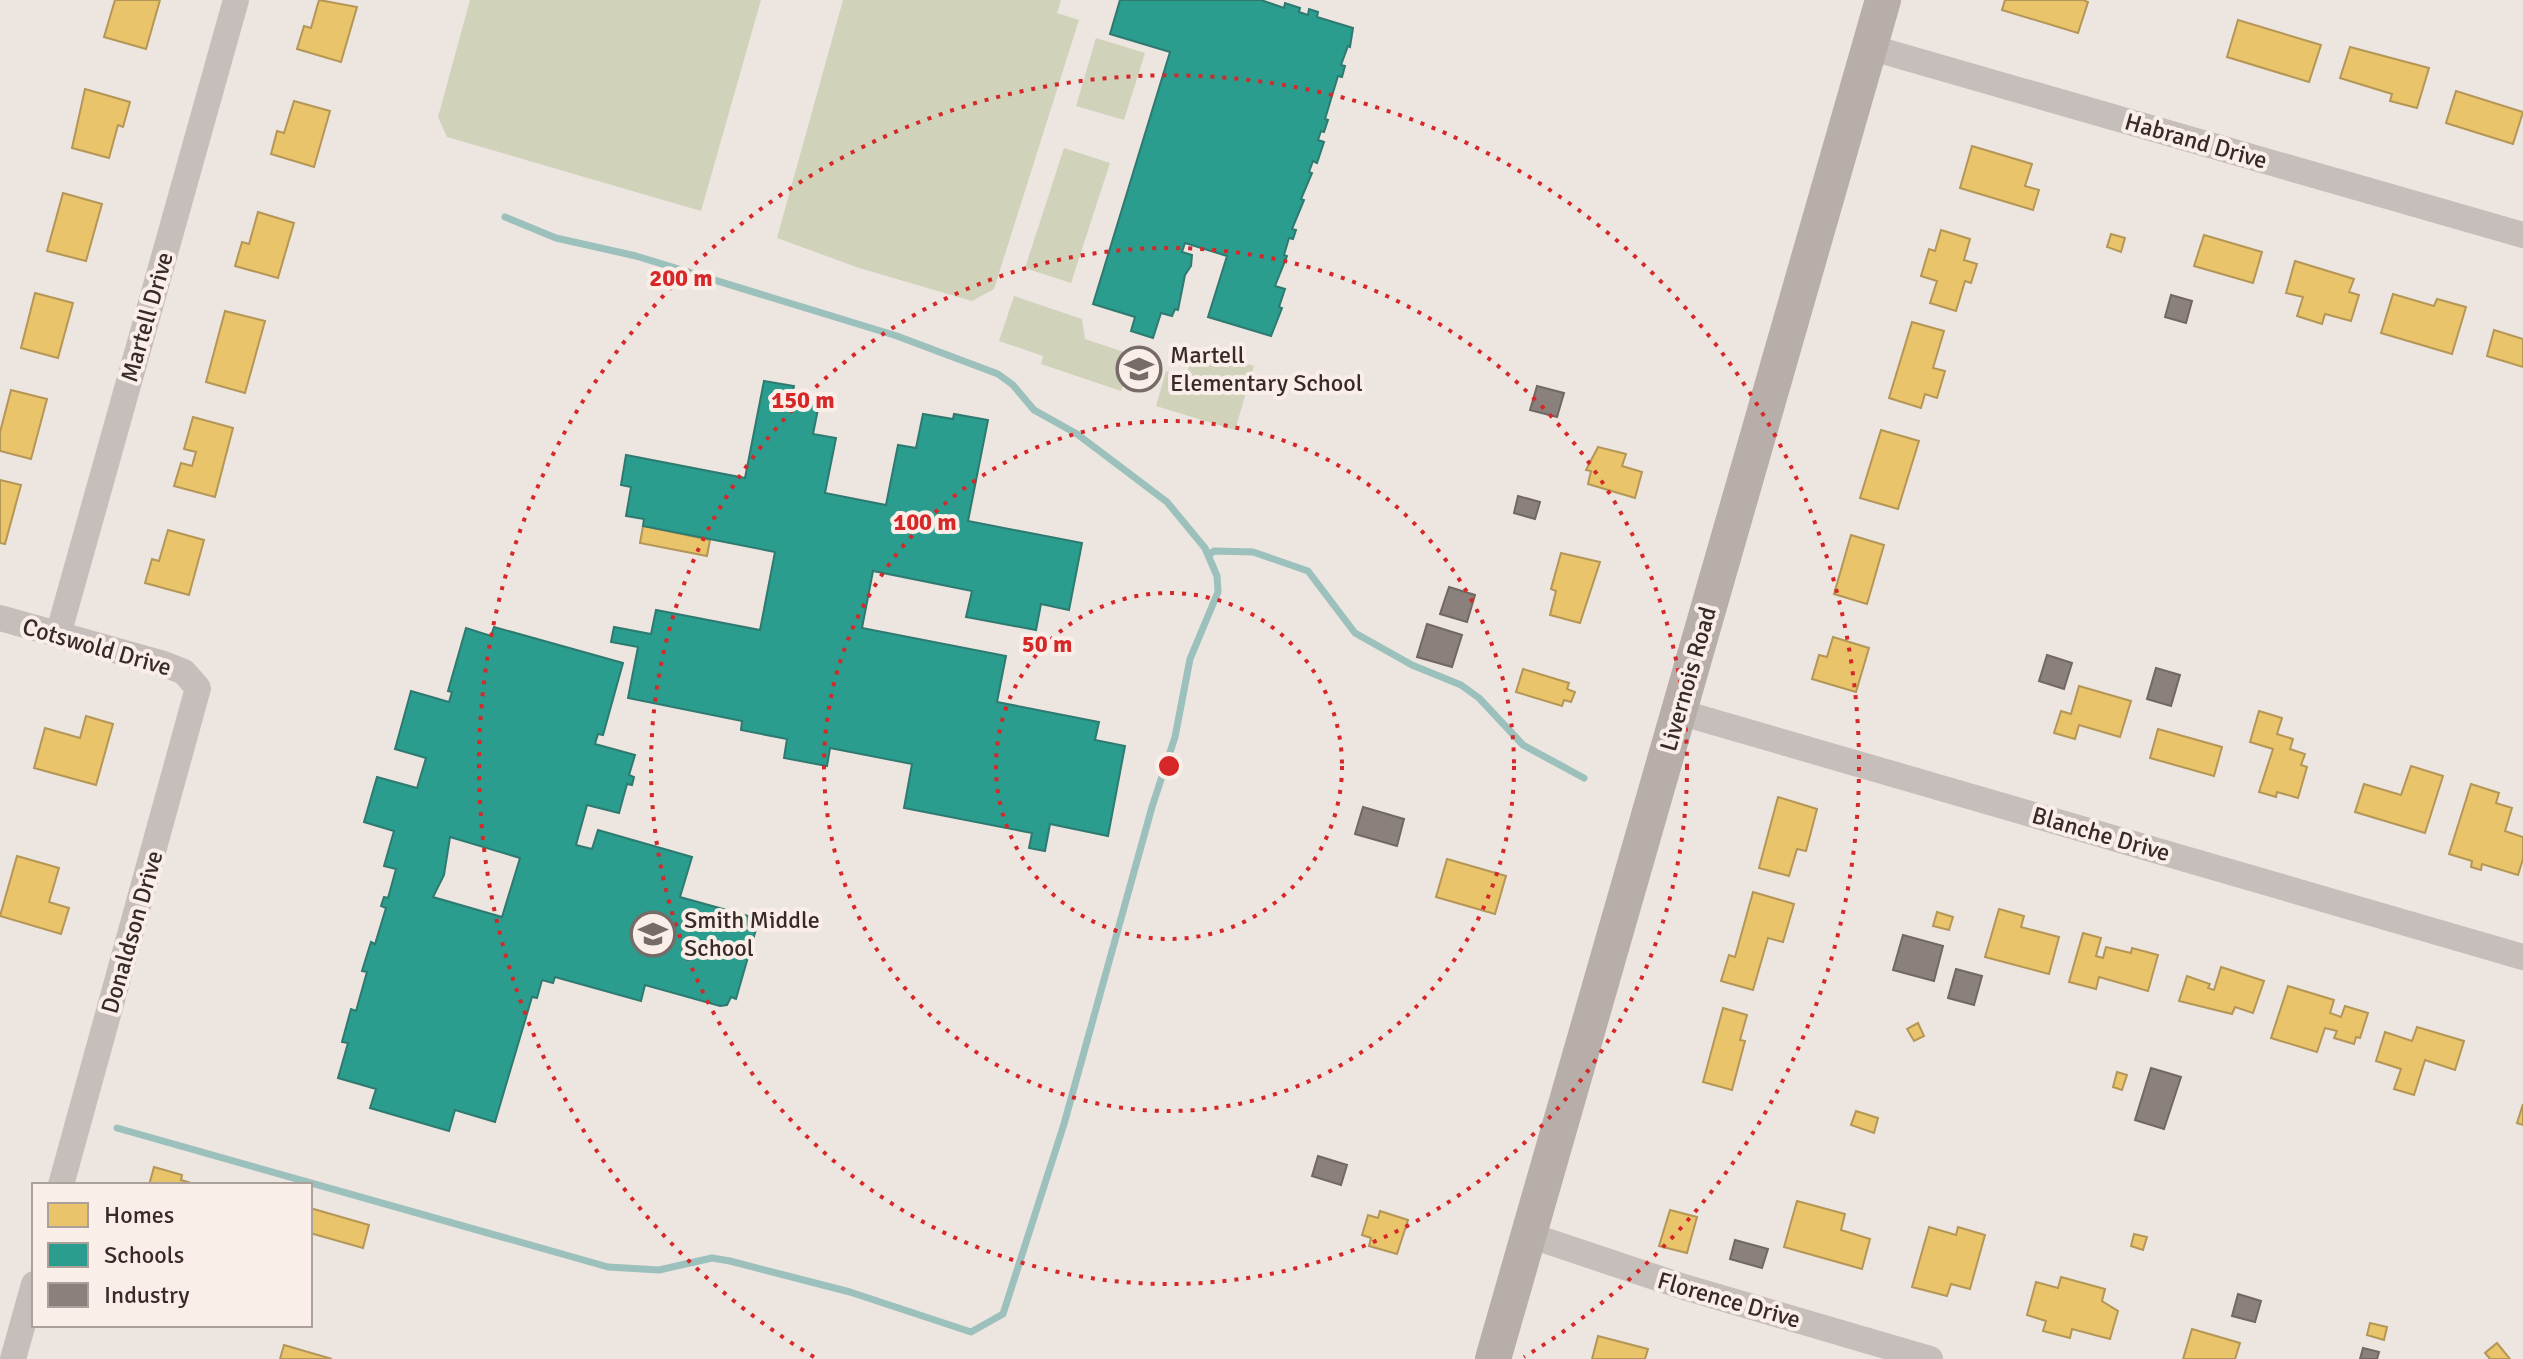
<svg xmlns="http://www.w3.org/2000/svg" width="2523" height="1359" font-family="Signika,sans-serif">
<style>
.green{fill:#d1d2ba}
.homes{fill:#e9c46a;stroke:#b49656;stroke-width:2}
.schools{fill:#2a9d8f;stroke:#2e7a70;stroke-width:2;fill-rule:evenodd}
.industry{fill:#8a817c;stroke:#716763;stroke-width:2}
.lines{fill:none;stroke-linecap:round;stroke-linejoin:round}
.stream{stroke:#9cc0bb;stroke-width:7}
.minor{stroke:#c6beba;stroke-width:26}
.secondary{stroke:#b7aeaa;stroke-width:36}
.ring{fill:none;stroke:#d62828;stroke-width:4;stroke-dasharray:4 8}
.labels{text-anchor:middle;stroke-width:8;stroke-linejoin:round;paint-order:stroke}
.street-label{font-size:24px;fill:#372a28;stroke:#faefe8}
.poi-label{font-size:24px;fill:#372a28;stroke:#faefe8;text-anchor:start}
.centre{fill:#d62828;stroke:#faefe8;stroke-width:4}
.ring-label{font-size:24px;text-anchor:middle;font-weight:bold;fill:#d62828;stroke:#faefe8;stroke-width:8;stroke-linejoin:round;paint-order:stroke}
</style>
<rect width="100%" height="100%" fill="#ede5e0"/>
<!-- green -->
<g class="green">
<path d="M470,0H761L701,211L447,137L438,117Z"/>
<path d="M843,0H1061L1057,13L1079,20L994,289L972,301L859,268L777,238Z"/>
<path d="M1096,38L1145,53L1124,120L1076,106Z"/>
<path d="M1064,148L1110,163L1071,283L1025,268Z"/>
<path d="M1014,296L1082,319L1085,339L1133,355L1121,391L1041,364L1043,356L999,341Z"/>
<path d="M1194,348L1254,366L1235,430L1156,406L1166,371L1186,377Z"/>
</g>
<!-- homes -->
<g class="homes">
<path d="M115,0H160L146,49L104,37Z"/>
<path d="M319,0L357,7L341,62L297,49L304,26L311,28Z"/>
<path d="M2005,0H2083L2088,2L2078,33L2002,10Z"/>
<path d="M2238,20L2321,45L2309,82L2227,57Z"/>
<path d="M2350,47L2429,68L2417,108L2390,101L2392,94L2340,78Z"/>
<path d="M85,89L130,102L123,127L118,125L109,158L72,148Z"/>
<path d="M2456,91L2523,112L2513,144L2446,123Z"/>
<path d="M294,101L330,111L314,167L271,154L277,131L284,133Z"/>
<path d="M1972,146L2032,164L2025,186L2039,190L2033,210L1960,188Z"/>
<path d="M63,193L102,204L86,261L47,251Z"/>
<path d="M258,212L294,223L278,278L235,266L242,242L249,244Z"/>
<path d="M1941,230L1970,239L1964,260L1977,264L1971,283L1965,281L1956,311L1930,303L1937,281L1921,276L1929,249L1935,251Z"/>
<path d="M2111,234L2125,238L2121,252L2107,247Z"/>
<path d="M2204,235L2262,252L2253,283L2194,266Z"/>
<path d="M2295,261L2354,279L2349,292L2359,295L2351,321L2325,314L2322,324L2297,316L2303,297L2286,293Z"/>
<path d="M35,293L73,303L58,358L21,348Z"/>
<path d="M2393,294L2434,306L2437,299L2466,307L2452,354L2381,333Z"/>
<path d="M225,311L265,321L245,393L206,382Z"/>
<path d="M1912,322L1944,331L1933,368L1945,371L1937,398L1925,394L1921,408L1889,398Z"/>
<path d="M2494,330L2523,339V367L2487,356Z"/>
<path d="M11,390L47,399L31,459L0,451V432Z"/>
<path d="M193,417L233,428L215,497L174,486L181,463L192,466L196,452L184,449Z"/>
<path d="M1881,430L1919,441L1898,509L1860,498Z"/>
<path d="M1598,447L1626,454L1622,466L1642,472L1635,498L1588,484L1591,471L1586,470Z"/>
<path d="M0,480L21,485L5,544L0,543Z"/>
<path d="M643,526L710,540L707,556L640,543Z"/>
<path d="M168,530L204,540L189,595L145,583L152,559L159,561Z"/>
<path d="M1851,535L1884,545L1867,604L1834,594Z"/>
<path d="M1561,553L1600,562L1580,623L1550,615L1556,591L1551,589Z"/>
<path d="M1833,637L1869,648L1856,692L1812,679L1819,655L1827,657Z"/>
<path d="M1523,669L1569,683L1567,689L1575,692L1571,702L1564,700L1562,706L1516,692Z"/>
<path d="M2079,686L2131,701L2120,737L2079,725L2075,739L2054,733L2061,711L2071,714Z"/>
<path d="M2259,711L2282,718L2277,734L2293,739L2290,749L2305,754L2301,765L2307,767L2298,798L2277,792L2276,797L2259,792L2273,749L2250,742Z"/>
<path d="M86,716L113,724L96,785L34,768L45,728L80,738Z"/>
<path d="M2158,729L2222,747L2214,776L2150,758Z"/>
<path d="M2411,766L2443,776L2425,833L2355,812L2364,784L2401,795Z"/>
<path d="M2471,784L2499,793L2496,803L2512,808L2505,831L2523,837V859L2518,875L2482,864L2481,870L2471,867L2472,861L2449,854Z"/>
<path d="M1778,797L1817,809L1806,851L1797,849L1789,876L1759,868Z"/>
<path d="M17,856L59,868L49,902L69,908L61,934L0,916Z"/>
<path d="M1447,859L1506,876L1495,914L1436,897Z"/>
<path d="M1753,892L1794,904L1783,942L1768,938L1753,990L1721,981L1729,955L1735,957Z"/>
<path d="M1999,909L2024,916L2021,927L2059,937L2049,974L1985,957Z"/>
<path d="M1937,912L1953,917L1949,930L1933,926Z"/>
<path d="M2083,933L2101,938L2096,956L2103,958L2106,947L2131,953L2132,948L2158,955L2148,991L2099,977L2096,989L2069,982Z"/>
<path d="M2221,967L2264,981L2253,1013L2235,1007L2232,1014L2179,1001L2187,976L2210,984L2208,988L2214,990Z"/>
<path d="M2288,986L2334,1000L2330,1013L2341,1017L2345,1006L2368,1013L2360,1038L2356,1037L2354,1044L2334,1038L2337,1031L2325,1028L2317,1052L2271,1038Z"/>
<path d="M1723,1008L1747,1015L1740,1040L1745,1041L1732,1090L1703,1082Z"/>
<path d="M1918,1023L1924,1036L1914,1041L1907,1029Z"/>
<path d="M2417,1027L2464,1041L2455,1070L2425,1060L2414,1095L2394,1089L2401,1069L2376,1061L2385,1032L2412,1041Z"/>
<path d="M2117,1072L2127,1075L2122,1090L2113,1087Z"/>
<path d="M2523,1104V1125L2517,1123Z"/>
<path d="M1856,1111L1878,1118L1874,1133L1851,1125Z"/>
<path d="M154,1167L182,1175L181,1180L198,1185H149Z"/>
<path d="M1797,1201L1845,1214L1841,1230L1870,1239L1862,1269L1784,1247Z"/>
<path d="M310,1208L369,1225L363,1248L310,1233Z"/>
<path d="M1670,1210L1697,1217L1687,1253L1659,1246Z"/>
<path d="M1380,1211L1408,1220L1397,1254L1369,1246L1371,1238L1362,1235L1368,1215L1378,1218Z"/>
<path d="M1929,1227L1956,1235L1958,1227L1985,1235L1970,1289L1951,1284L1947,1296L1912,1287Z"/>
<path d="M2134,1234L2147,1237L2143,1250L2131,1246Z"/>
<path d="M2061,1277L2105,1289L2102,1301L2118,1311L2110,1339L2072,1329L2070,1338L2043,1331L2046,1321L2027,1315L2036,1282L2058,1288Z"/>
<path d="M2370,1323L2387,1327L2384,1340L2367,1335Z"/>
<path d="M2192,1329L2240,1343L2235,1359H2183Z"/>
<path d="M1598,1336L1648,1349L1645,1359H1592Z"/>
<path d="M2497,1343L2510,1359H2490L2485,1353Z"/>
<path d="M284,1345L332,1359H280Z"/>
</g>
<!-- schools -->
<g class="schools">
<path d="M1120,0H1261L1284,8L1285,3L1300,8L1299,12L1308,15L1309,9L1318,12L1317,17L1353,28L1350,47L1348,46L1341,65L1345,66L1342,77L1338,76L1325,119L1328,120L1324,132L1321,131L1318,140L1324,142L1317,163L1313,161L1309,172L1312,173L1301,199L1304,200L1292,229L1296,230L1293,239L1289,238L1284,255L1287,256L1275,286L1285,289L1279,307L1282,308L1271,336L1208,317L1227,256L1185,243L1182,252L1192,255L1191,266L1185,275L1178,310L1175,309L1172,316L1161,313L1153,338L1131,331L1135,317L1093,304L1170,52L1110,34Z"/>
<path d="M764,381L794,386L791,399L819,404L813,434L836,438L825,493L886,505L898,445L916,448L923,414L953,419L954,414L988,420L968,521L1082,543L1069,610L1041,604L1036,630L966,617L972,591L873,571L862,628L1006,656L997,702L1099,722L1095,740L1125,746L1108,836L1050,824L1045,851L1029,848L1032,833L904,808L912,764L830,748L827,766L784,758L787,739L741,730L742,721L628,698L638,647L611,642L614,627L651,634L656,610L760,630L775,552L643,526L644,519L626,516L631,487L621,485L626,455L745,478Z"/>
<path d="M494,627L623,663L603,735L598,734L595,744L635,755L629,775L634,777L632,785L627,784L619,813L587,805L576,845L592,849L598,830L692,857L680,897L759,919L736,999L731,997L727,1005L720,1006L645,985L641,1001L555,977L553,983L542,980L537,998L532,997L495,1122L455,1110L449,1131L370,1108L376,1089L338,1078L348,1043L342,1042L351,1009L356,1011L367,972L362,971L371,942L375,944L386,908L381,906L384,897L388,898L396,869L384,866L394,831L364,822L377,777L417,788L426,758L395,749L411,691L449,702L452,692L448,691L466,628L491,636ZM450,837L520,858L502,917L433,897L444,875Z"/>
</g>
<!-- industry -->
<g class="industry">
<path d="M2171,295L2192,301L2186,323L2165,317Z"/>
<path d="M1537,386L1564,393L1557,417L1530,410Z"/>
<path d="M1518,496L1540,502L1535,519L1514,513Z"/>
<path d="M1449,587L1475,595L1467,622L1440,614Z"/>
<path d="M1427,624L1462,635L1452,667L1417,657Z"/>
<path d="M2047,655L2072,663L2064,689L2039,681Z"/>
<path d="M2156,668L2180,675L2171,706L2147,699Z"/>
<path d="M1363,807L1404,819L1397,846L1355,834Z"/>
<path d="M1903,935L1943,946L1934,981L1893,970Z"/>
<path d="M1956,969L1982,976L1974,1005L1948,998Z"/>
<path d="M2151,1068L2181,1077L2164,1129L2135,1120Z"/>
<path d="M1318,1156L1347,1165L1341,1185L1312,1176Z"/>
<path d="M1735,1240L1768,1249L1762,1268L1730,1259Z"/>
<path d="M2238,1294L2261,1301L2255,1322L2232,1316Z"/>
<path d="M2363,1348L2379,1352L2377,1359H2360Z"/>
</g>
<g class="lines">
<!-- stream -->
<g class="stream">
<path d="M1209,555L1214,551L1253,552L1308,571L1355,633L1412,665L1461,685L1479,698L1523,745L1584,778"/>
<path d="M117,1128L608,1267L659,1270L712,1258L730,1261L850,1292L971,1332L1003,1314L1064,1124L1152,807L1175,737L1190,659L1218,592L1217,576L1205,548L1167,502L1077,434L1034,410L1013,385L998,374L897,336L636,256L556,238L505,217"/>
</g>
<!-- minor -->
<g class="minor">
<path d="M1869,47L2523,235"/>
<path d="M0,618L164,664L184,672L198,688L61,1185"/>
<path d="M58,635L236,0"/>
<path d="M1679,712L2523,957"/>
<path d="M1529,1235L1684,1287L1930,1359"/>
<path d="M13,1359L34,1284"/>
</g>
<!-- secondary -->
<path class="secondary" d="M1493,1359L1883,0"/>
</g>
<!-- distance rings -->
<g class="ring">
<circle cx="1169" cy="766" r="173"/>
<circle cx="1169" cy="766" r="345"/>
<circle cx="1169" cy="766" r="518"/>
<path d="M814 1357A690 690 0 1 1 1524 1357"/>
</g>
<!-- icons -->
<defs>
<g id="school-ring" transform="scale(2.3)"><circle r="9.5" fill="#faefe8" stroke="#776b68" stroke-width="1.5"/><path d="M0-5L7-2L0 1L-7-2ZM-4 1L0 2.5L4 1V4Q0 6-4 4Z" fill="#776b68"/></g>
</defs>
<g fill-rule="evenodd">
<use href="#school-ring" x="1139" y="369"/>
<use href="#school-ring" x="653" y="934"/>
</g>
<g class="labels">
<!-- street labels -->
<g class="street-label">
<text transform="translate(2196 141) rotate(16)" y="8">Habrand Drive</text>
<text transform="translate(147 317) rotate(-74)" y="8">Martell Drive</text>
<text transform="translate(97 647) rotate(16)" y="8">Cotswold Drive</text>
<text transform="translate(1688 679) rotate(-74)" y="8">Livernois Road</text>
<text transform="translate(2101 834) rotate(16)" y="8">Blanche Drive</text>
<text transform="translate(132 932) rotate(-74)" y="8">Donaldson Drive</text>
<text transform="translate(1729 1300) rotate(16)" y="8">Florence Drive</text>
</g>
<!-- poi labels -->
<g class="poi-label">
<text x="1170" y="363">Martell<tspan x="1170" dy="28">Elementary School</tspan></text>
<text x="684" y="928">Smith Middle<tspan x="684" dy="28">School</tspan></text>
</g>
</g>
<circle cx="1169" cy="766" r="12" class="centre"/>
<g class="ring-label">
<text x="681" y="286">200 m</text>
<text x="803" y="408">150 m</text>
<text x="925" y="530">100 m</text>
<text x="1047" y="652">50 m</text>
</g>
<!-- legend -->
<rect x="32" y="1183" width="280" height="144" fill="#faefe8" stroke="#aca09b" stroke-width="2"/>
<rect x="48" y="1203" width="40" height="24" fill="#e9c46a" stroke="#aca09b" stroke-width="2"/>
<text x="104" y="1223" font-size="24" fill="#372a28">Homes</text>
<rect x="48" y="1243" width="40" height="24" fill="#2a9d8f" stroke="#aca09b" stroke-width="2"/>
<text x="104" y="1263" font-size="24" fill="#372a28">Schools</text>
<rect x="48" y="1283" width="40" height="24" fill="#8a817c" stroke="#aca09b" stroke-width="2"/>
<text x="104" y="1303" font-size="24" fill="#372a28">Industry</text>
</svg>
